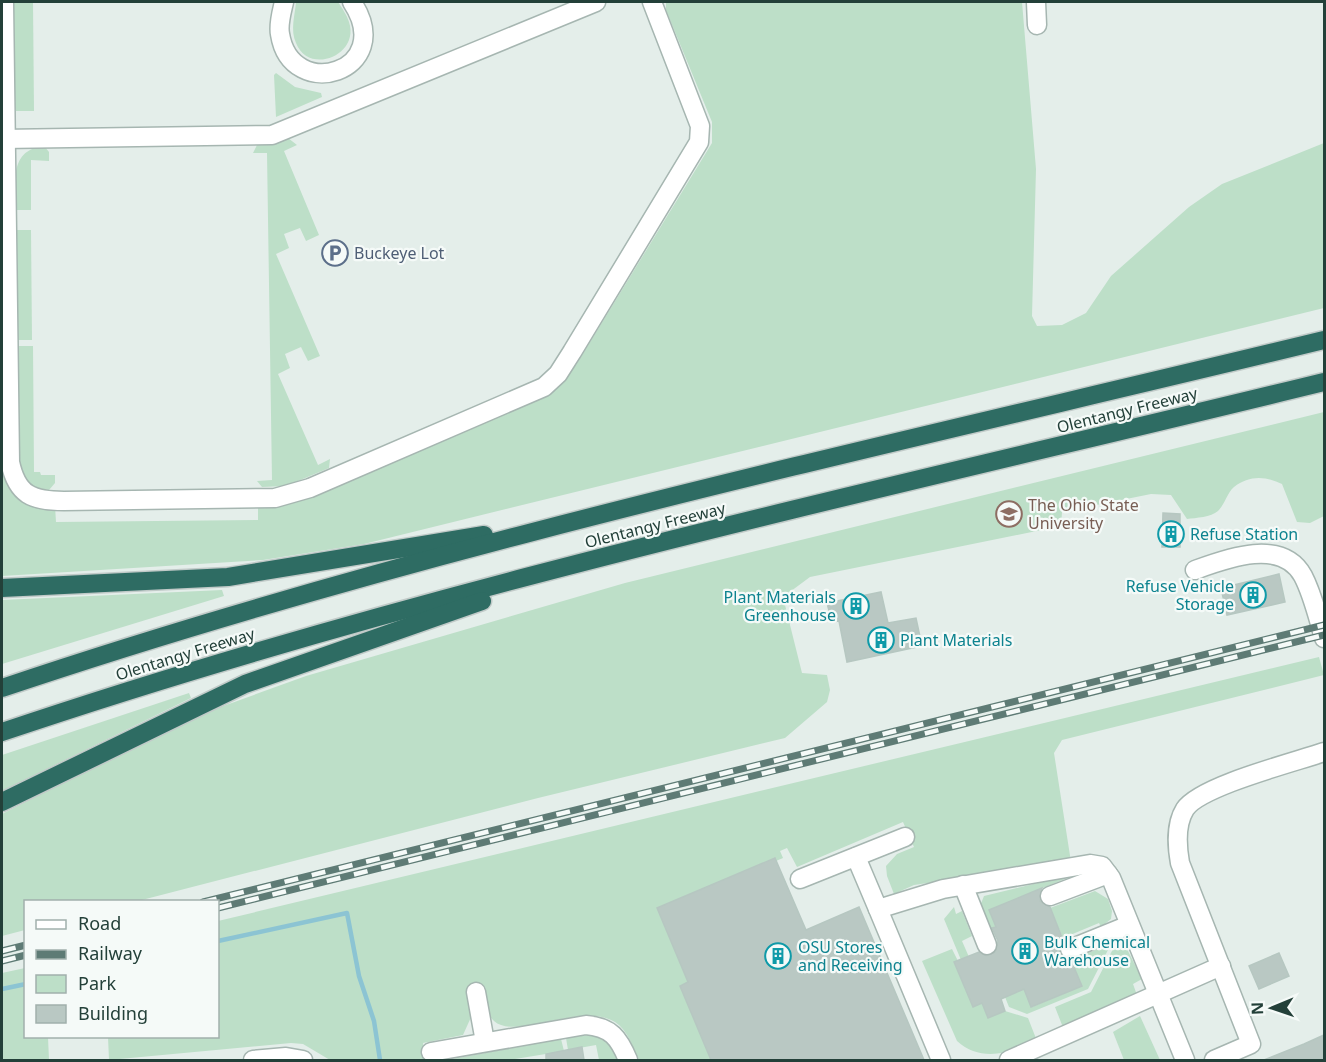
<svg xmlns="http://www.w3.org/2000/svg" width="1326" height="1062" font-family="'Noto Sans',sans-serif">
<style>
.green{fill:#bddfc8}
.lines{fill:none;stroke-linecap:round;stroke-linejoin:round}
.stream{stroke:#8cc4d3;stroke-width:4.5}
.building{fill:#b9c8c3;stroke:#b6c7c1;stroke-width:1.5}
.minor-casing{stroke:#a6b6b1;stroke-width:21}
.highway-casing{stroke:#c1cac8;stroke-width:21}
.minor{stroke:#fff;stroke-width:18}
.highway{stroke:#2e6c63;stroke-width:18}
.rail-casing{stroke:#5e7b75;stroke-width:7}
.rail{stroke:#f5faf8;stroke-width:4.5;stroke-dasharray:14;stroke-linecap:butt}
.labels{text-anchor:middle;stroke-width:4.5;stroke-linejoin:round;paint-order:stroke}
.service-label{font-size:16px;fill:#4e5e75;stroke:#f5faf8;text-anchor:start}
.street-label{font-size:16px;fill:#234039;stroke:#f5faf8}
.education-label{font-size:16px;fill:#785e54;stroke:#f5faf8;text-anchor:start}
.culture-label{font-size:16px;fill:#0d838f;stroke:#f5faf8;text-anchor:start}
</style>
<rect width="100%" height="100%" fill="#e4eeea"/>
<!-- green -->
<g class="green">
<path d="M12,2H33L34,111H16L14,105Z"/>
<path d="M296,2H338C342,8 347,15 349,22C360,55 309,76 296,43C290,30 295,15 296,2Z"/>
<path d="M666,2H1022L1036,169L1032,316L1037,326L1062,325L1086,313L1111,276L1189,207L1222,184L1324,143V308L364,544L263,560L2,576V468L13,492L55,506L56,522L258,520V507L559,383L576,365L712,143V122L666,10Z"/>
<path d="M276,73L295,87L321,93L322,97L276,117L274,75Z"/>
<path d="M288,138L297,145L284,151L319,235L306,241L300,228L284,234L289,248L276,254L320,356L308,361L301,347L285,354L290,368L278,374L318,465L330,459L329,468L286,486L262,487L257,481L272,480L267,153H253L257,145Z"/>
<path d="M45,147L49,152V161L31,160V210H15C15,185 9,147 45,147Z"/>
<path d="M16,230H31L32,340H17Z"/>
<path d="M17,346H33L34,472H40L41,475H55V483L49,490C32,490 24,479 19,464Z"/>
<path d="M1324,412V516L1310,523L1297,522L1282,484C1266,476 1249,475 1234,487C1227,493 1225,504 1218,511C1211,517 1196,518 1187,519L1171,495L1151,494L1062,512L1061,526L810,577L783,597L802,673L827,675L830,690L827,702L785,738L538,798L138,901L26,902L25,930L2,936V814L157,735L215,709L306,676L625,583Z"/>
<path d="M222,590L224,596L2,664V600Z"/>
<path d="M1319,657L1324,675L1062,740L1054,753L1071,862L914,885L894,894L887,876L886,866L897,854L914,847L903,822L797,867L787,848L780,851L783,858L776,861L775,858L657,908L688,982L680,986L711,1060H639C633,1048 628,1030 615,1022C581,1001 516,1041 494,1021C485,1013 485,997 482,986L467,989L472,1015L463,1035L423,1043L426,1060H330L303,1044L291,1043L109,1060L108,1037L218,1036V921Z"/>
<path d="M189,693L191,698L2,791V755Z"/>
<path d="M1079,873L990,910L996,927L989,930L980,906L984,896Z"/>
<path d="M1095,891L1108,899L1112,911L1111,919L1101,927L1099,923L1063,938L1050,908Z"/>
<path d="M954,907L956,914L962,911L972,936L962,941L969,957L961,960L944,919Z"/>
<path d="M1112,944L1126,947L1142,979L1133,984L1138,998L1064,1030L1055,1007L1091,992L1114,947Z"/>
<path d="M1108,945L1109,948L1088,989L1027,1014L1009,1007L1005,997L1024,989L1032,1007L1082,986L1071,960Z"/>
<path d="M952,949L958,961L955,963L973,1007L982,1003L988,1018L1005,1011L1028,1018L1037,1041C1009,1054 980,1062 957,1041L922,961Z"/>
<path d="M25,968L26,1036L48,1037L49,1060H2V973Z"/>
<path d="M1140,1016L1160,1060H1124L1113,1032Z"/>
<path d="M589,1035C606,1038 611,1046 618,1060H599L596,1045L568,1050L566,1038Z"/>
<path d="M561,1039L564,1051L509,1060H447Z"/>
</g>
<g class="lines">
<!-- stream -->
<g class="stream">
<path d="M218,941L347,913L359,976L374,1021L380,1060"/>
<path d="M2,989L26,984"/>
</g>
</g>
<!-- building -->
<g class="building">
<path d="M1163,513L1180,514V547H1162Z"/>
<path d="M1279,574L1285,602L1227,615L1221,588Z"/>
<path d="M881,592L888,623L916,618L922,646L847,662L839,621L832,622L827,603Z"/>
<path d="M775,858L806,930L859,907L924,1060H711L680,986L688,982L657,908Z"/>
<path d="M1042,888L1040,901L1050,907L1063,940L1059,947L1060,954L1064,958L1071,960L1082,986L1031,1007L1024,989L1001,999L1005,1011L988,1018L982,1003L973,1007L954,962L979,952L986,956L995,952L998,941L992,928L996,927L989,910Z"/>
<path d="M1279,953L1289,976L1259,989L1249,966Z"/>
<path d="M1324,1035V1060H1264L1304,1044Z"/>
<path d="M582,1047L584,1060H546V1054Z"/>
</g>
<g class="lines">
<!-- minor casing -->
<g class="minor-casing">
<g id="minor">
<path d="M4,2L10,462C17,495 32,501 64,501L275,498L310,488L544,387L558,374L572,352L699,142L700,126L652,2"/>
<path d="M284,2C282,11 278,24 280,34C291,104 398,72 352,2"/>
<path d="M1036,2L1037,25"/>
<path d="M2,139L272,135L596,2"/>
<path d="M1195,570C1225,559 1282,537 1303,576C1313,595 1318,618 1324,638"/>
<path d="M856,857L878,909"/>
<path d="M800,879L905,837"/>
<path d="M963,885L987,945"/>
<path d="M1050,896L1108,874"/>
<path d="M1070,949L1129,925"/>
<path d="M476,992L485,1042"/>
<path d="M431,1052L586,1025C611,1027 619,1038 628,1060"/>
<path d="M253,1060L286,1057L303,1060"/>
<path d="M941,1060L878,909L943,889L1090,864L1102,866L1111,878L1185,1060"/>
<path d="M1009,1060L1221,966"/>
<path d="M1214,1060L1251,1044L1180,863C1177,846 1175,825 1185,809C1200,786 1295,762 1324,752"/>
</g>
</g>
<!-- highway casing -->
<g class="highway-casing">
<g id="highway">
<path d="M2,588L228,577L484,535"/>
<path d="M2,688C432,543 883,447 1324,340"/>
<path d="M2,732C434,586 882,490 1324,382"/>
<path d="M2,802L245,684L482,601"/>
</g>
</g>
<!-- minor -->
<use href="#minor" class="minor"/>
<!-- highway -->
<use href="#highway" class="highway"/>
<!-- rail casing -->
<g class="rail-casing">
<g id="rail">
<path d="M203,902L1324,625"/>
<path d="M218,908L1324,635"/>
<path d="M2,951L26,945"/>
<path d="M2,961L26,955"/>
</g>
</g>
<!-- rail -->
<use href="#rail" class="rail"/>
</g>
<!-- icons -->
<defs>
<g id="parking-ring" transform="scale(1.35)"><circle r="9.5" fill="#f5faf8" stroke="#5c6f8a" stroke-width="1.5"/><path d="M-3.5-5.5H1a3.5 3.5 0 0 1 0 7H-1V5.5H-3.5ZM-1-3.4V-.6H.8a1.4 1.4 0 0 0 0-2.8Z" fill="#5c6f8a"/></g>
<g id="university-ring" transform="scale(1.35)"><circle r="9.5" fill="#f5faf8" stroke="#8d6e63" stroke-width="1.5"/><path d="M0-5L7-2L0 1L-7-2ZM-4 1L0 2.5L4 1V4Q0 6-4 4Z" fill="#8d6e63"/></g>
<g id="building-ring" transform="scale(1.35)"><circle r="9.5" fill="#f5faf8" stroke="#0f9aa8" stroke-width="1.5"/><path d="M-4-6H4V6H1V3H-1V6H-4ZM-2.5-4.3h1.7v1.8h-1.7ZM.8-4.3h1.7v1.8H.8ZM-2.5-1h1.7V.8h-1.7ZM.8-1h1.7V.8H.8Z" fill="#0f9aa8"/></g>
</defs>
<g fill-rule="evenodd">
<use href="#parking-ring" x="335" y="253"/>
<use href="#university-ring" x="1009" y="514"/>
<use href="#building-ring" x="1171" y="534"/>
<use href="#building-ring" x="1253" y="595"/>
<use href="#building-ring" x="856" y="606"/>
<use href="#building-ring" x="881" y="640"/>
<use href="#building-ring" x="1025" y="951"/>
<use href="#building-ring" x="778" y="956"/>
</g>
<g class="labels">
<!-- service labels -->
<g class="service-label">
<text x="354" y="259">Buckeye Lot</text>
</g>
<!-- street labels -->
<g class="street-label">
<text transform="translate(1127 410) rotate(-14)" y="6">Olentangy Freeway</text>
<text transform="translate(655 525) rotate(-14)" y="6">Olentangy Freeway</text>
<text transform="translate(185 654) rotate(-17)" y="6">Olentangy Freeway</text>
</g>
<!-- education labels -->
<g class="education-label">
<text x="1028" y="511">The Ohio State<tspan x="1028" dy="18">University</tspan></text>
</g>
<!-- culture labels -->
<g class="culture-label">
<text x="1190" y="540">Refuse Station</text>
<text x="1234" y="592" text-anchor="end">Refuse Vehicle<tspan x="1234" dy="18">Storage</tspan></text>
<text x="836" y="603" text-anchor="end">Plant Materials<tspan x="836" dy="18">Greenhouse</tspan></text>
<text x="900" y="646">Plant Materials</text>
<text x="1044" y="948">Bulk Chemical<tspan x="1044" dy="18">Warehouse</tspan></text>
<text x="798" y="953">OSU Stores<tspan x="798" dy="18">and Receiving</tspan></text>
</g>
</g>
<!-- border -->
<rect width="1326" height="1062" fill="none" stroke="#234039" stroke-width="6"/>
<!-- legend -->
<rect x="24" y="900" width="195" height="138" fill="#f5faf8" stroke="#a1b0ac" stroke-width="1.5"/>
<rect x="36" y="920" width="30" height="9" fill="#ffffff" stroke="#a1b0ac" stroke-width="1.5"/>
<text x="78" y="930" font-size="18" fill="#234039">Road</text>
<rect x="36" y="950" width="30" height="9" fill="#5e7b75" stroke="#a1b0ac" stroke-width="1.5"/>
<text x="78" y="960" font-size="18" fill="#234039">Railway</text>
<rect x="36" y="975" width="30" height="18" fill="#bddfc8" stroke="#a1b0ac" stroke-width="1.5"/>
<text x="78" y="990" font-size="18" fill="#234039">Park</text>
<rect x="36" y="1005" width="30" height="18" fill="#b9c8c3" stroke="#a1b0ac" stroke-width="1.5"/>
<text x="78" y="1020" font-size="18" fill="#234039">Building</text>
<!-- north arrow -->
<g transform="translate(1272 1008) rotate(268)" stroke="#f5faf8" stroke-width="4.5" paint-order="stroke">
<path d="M0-4.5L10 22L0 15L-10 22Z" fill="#234039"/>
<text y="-9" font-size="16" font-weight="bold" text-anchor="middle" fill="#234039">N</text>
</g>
</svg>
